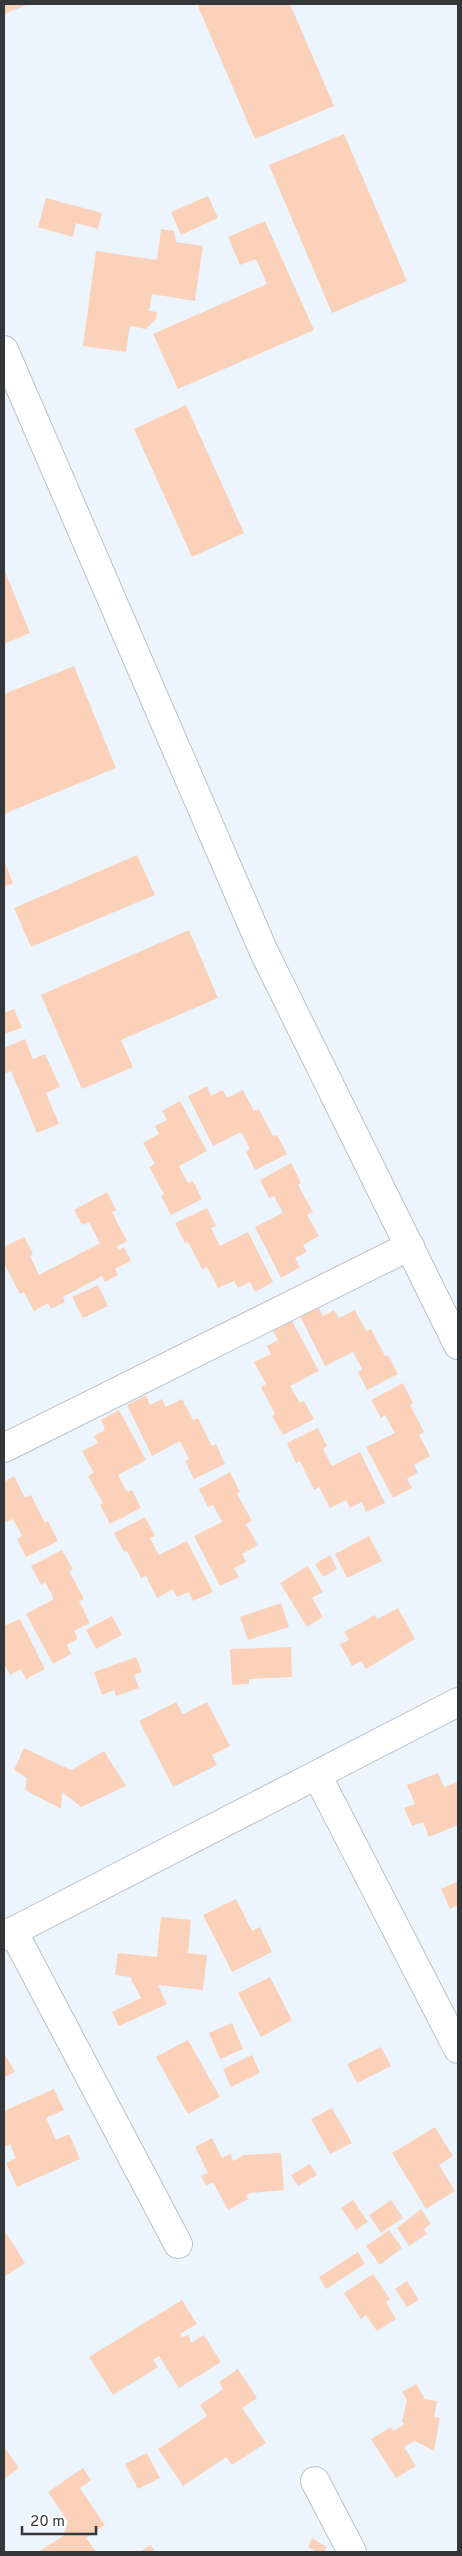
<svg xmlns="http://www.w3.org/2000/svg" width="462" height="2556" font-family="Overpass,sans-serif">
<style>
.building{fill:#fcd1ba}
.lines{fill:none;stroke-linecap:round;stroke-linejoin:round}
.minor-casing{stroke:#b9c1c9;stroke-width:30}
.minor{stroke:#fff;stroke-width:28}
</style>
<rect width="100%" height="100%" fill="#ecf5fd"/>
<!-- building -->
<g class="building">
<path d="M4,4H29L4,14Z"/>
<path d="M197,4H290L334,106L255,139Z"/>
<path d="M344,134L407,281L332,313L269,165Z"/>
<path d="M208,196L218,218L181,235L171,212Z"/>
<path d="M46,198L102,213L98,229L76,223L73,237L38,227Z"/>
<path d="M265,221L314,330L178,389L153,334L267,284L256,259L240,265L228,237Z"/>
<path d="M161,229L174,231L176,242L203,246L195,301L152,294L149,311L157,312L156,319L146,329L130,326L126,352L83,346L96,251L157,260Z"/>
<path d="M186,405L244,533L192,557L134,429Z"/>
<path d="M4,569L30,633L4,644Z"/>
<path d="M74,666L116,768L4,814V694Z"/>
<path d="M137,855L155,895L31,947L14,908Z"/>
<path d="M4,860L13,883L4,887Z"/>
<path d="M189,930L218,998L121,1040L133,1067L82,1089L41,995Z"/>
<path d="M14,1009L22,1028L4,1034V1013Z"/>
<path d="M25,1039L33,1059L45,1054L60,1087L46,1093L59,1124L37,1133L11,1071L4,1074V1048Z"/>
<path d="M207,1086L211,1096L223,1090L227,1098L243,1090L254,1111L259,1109L273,1136L277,1135L287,1154L255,1170L246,1152L250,1149L241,1132L213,1146L188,1096Z"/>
<path d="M180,1101L207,1151L179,1166L188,1183L193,1181L202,1199L171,1215L161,1196L164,1194L149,1167L155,1164L143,1143L159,1134L155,1126L167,1120L162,1111Z"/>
<path d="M291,1163L301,1183L298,1185L313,1212L307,1215L319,1236L303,1245L307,1252L295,1258L300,1267L281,1278L255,1227L283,1213L274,1196L269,1198L260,1180Z"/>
<path d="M107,1192L116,1210L112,1212L127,1241L117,1246L119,1250L124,1247L131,1261L115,1269L118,1275L105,1282L102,1276L63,1297L65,1302L51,1309L48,1303L34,1311L24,1292L20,1294L4,1263V1247L24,1237L33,1254L30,1256L39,1275L100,1243L89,1222L82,1225L74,1210Z"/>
<path d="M207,1208L216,1226L211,1228L220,1246L248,1232L273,1282L255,1292L250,1282L238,1288L234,1281L218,1288L207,1267L202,1269L188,1242L185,1243L175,1223Z"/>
<path d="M98,1285L108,1306L83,1318L72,1297Z"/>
<path d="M318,1307L323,1316L334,1310L339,1318L355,1310L366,1331L371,1329L385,1356L388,1355L398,1374L367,1390L358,1372L362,1369L353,1352L325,1366L300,1316Z"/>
<path d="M292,1321L319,1371L290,1386L300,1403L304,1401L314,1419L283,1435L272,1416L275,1414L261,1387L266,1384L254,1362L271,1354L267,1346L278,1340L273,1331Z"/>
<path d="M403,1383L413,1403L410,1405L424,1432L419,1435L430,1456L414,1465L418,1473L407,1479L412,1488L393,1498L366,1447L395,1433L385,1415L381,1418L371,1400Z"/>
<path d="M146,1395L150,1405L162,1399L166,1407L182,1399L193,1420L198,1418L212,1446L216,1444L225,1464L194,1479L185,1461L189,1459L180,1441L152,1456L127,1405Z"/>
<path d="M119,1410L146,1460L118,1475L127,1492L132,1490L141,1508L110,1524L100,1505L103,1503L88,1476L94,1473L82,1451L98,1443L94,1436L105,1430L101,1420Z"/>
<path d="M318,1428L327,1446L323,1449L332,1466L360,1452L385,1503L366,1512L362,1502L350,1508L346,1500L330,1508L319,1487L314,1490L300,1461L296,1463L287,1443Z"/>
<path d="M230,1472L240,1492L237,1494L252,1521L246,1524L258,1545L242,1554L246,1562L234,1568L239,1577L220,1586L194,1536L222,1522L213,1505L208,1507L199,1489Z"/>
<path d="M14,1476L25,1498L31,1495L45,1523L48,1521L58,1541L26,1557L17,1539L22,1536L13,1519L4,1523V1482Z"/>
<path d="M145,1517L155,1536L150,1538L159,1555L187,1541L213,1592L193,1601L189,1592L177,1597L173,1589L157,1598L146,1576L141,1578L127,1551L124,1552L114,1533Z"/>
<path d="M369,1536L382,1561L347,1578L335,1554Z"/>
<path d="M62,1550L73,1569L69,1571L84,1599L79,1601L90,1623L74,1631L78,1639L67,1645L71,1654L53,1664L26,1614L54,1599L45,1582L41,1585L31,1566Z"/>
<path d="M330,1555L337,1569L323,1577L315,1564Z"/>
<path d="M308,1566L323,1592L312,1598L323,1617L307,1627L280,1583Z"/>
<path d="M281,1603L289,1627L248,1640L240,1617Z"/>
<path d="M398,1608L415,1639L366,1669L361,1661L352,1666L340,1644L349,1640L344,1632L375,1615L377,1619Z"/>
<path d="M112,1616L122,1635L96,1649L86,1630Z"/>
<path d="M20,1619L45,1669L26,1679L21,1669L10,1675L6,1667L4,1668V1626Z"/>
<path d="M291,1647L292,1677L249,1679V1684L232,1685L230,1649Z"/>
<path d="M136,1657L142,1672L134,1675L139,1688L116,1696L114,1690L102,1695L94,1672Z"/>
<path d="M176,1702L183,1714L207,1702L230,1746L212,1755L217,1765L173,1787L139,1721Z"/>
<path d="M24,1748L71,1770L104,1751L126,1786L81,1807L62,1792L61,1809L25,1790L27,1778L14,1770Z"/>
<path d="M438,1773L444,1787L458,1782V1825L429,1837L423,1822L412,1826L404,1808L415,1804L407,1785Z"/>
<path d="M458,1881V1905L450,1909L441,1889Z"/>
<path d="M236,1899L252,1931L260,1927L272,1952L232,1972L203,1915Z"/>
<path d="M161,1917L191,1920L188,1953L207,1955L203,1990L158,1985L167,2004L119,2026L112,2012L141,1998L130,1977L115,1975L118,1953L157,1957Z"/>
<path d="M270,1977L292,2020L261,2037L238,1993Z"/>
<path d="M232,2023L243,2049L220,2059L209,2033Z"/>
<path d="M188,2040L220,2097L188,2114L156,2057Z"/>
<path d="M381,2047L391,2066L357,2083L347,2064Z"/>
<path d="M4,2053L15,2072L4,2077Z"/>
<path d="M252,2055L260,2073L231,2087L223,2069Z"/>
<path d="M54,2089L64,2110L46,2118L56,2140L69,2134L80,2159L17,2187L6,2163L16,2158L10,2144L4,2147V2111Z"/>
<path d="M332,2108L352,2143L330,2154L311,2119Z"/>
<path d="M435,2127L453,2156L439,2165L455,2191L426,2209L392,2153Z"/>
<path d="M212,2138L222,2158L230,2154L233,2161L244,2155L281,2153L284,2190L251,2193L246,2195L248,2199L228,2210L213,2182L206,2186L201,2176L208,2173L195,2147Z"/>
<path d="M310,2164L317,2175L298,2186L291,2175Z"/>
<path d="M353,2200L368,2222L356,2230L341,2208Z"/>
<path d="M391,2200L403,2218L381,2233L369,2215Z"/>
<path d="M421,2209L431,2224L424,2229L427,2234L409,2246L397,2228Z"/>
<path d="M389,2230L402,2248L380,2265L366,2246Z"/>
<path d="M6,2233L25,2263L4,2277V2234Z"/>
<path d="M358,2252L365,2264L326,2289L319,2277Z"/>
<path d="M373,2274L390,2299L386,2302L396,2319L377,2331L366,2315L361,2319L344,2293Z"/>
<path d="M407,2281L419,2300L407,2307L395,2289Z"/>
<path d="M182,2300L197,2324L180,2334L182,2337L189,2335L191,2343L204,2335L221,2362L179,2388L159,2356L153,2360L158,2367L113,2395L89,2357Z"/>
<path d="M238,2369L257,2398L242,2408L266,2443L232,2465L226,2457L183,2486L158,2449L207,2416L200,2405L223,2389L219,2382Z"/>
<path d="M416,2384L425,2399L437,2401L434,2417L440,2418L434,2451L415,2441L404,2447L416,2466L396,2478L371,2439L391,2427L393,2431L405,2424L402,2422L407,2400L402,2392Z"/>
<path d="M4,2447L19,2468L4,2479Z"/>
<path d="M147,2453L160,2478L138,2489L125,2464Z"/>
<path d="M83,2468L91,2480L80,2488L105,2525L86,2538L96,2552H38L63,2536L68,2522L48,2492Z"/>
<path d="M312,2538L327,2547L324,2552H317L308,2547Z"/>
<path d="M151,2545L155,2552H140Z"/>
</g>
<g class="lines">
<!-- minor casing -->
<g class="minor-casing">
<g id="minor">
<path d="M4,350L264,952L458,1345"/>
<path d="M4,1448L410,1246"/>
<path d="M317,1775L458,2049"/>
<path d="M13,1931L178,2244"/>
<path d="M4,1936L458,1702"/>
<path d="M315,2481L352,2552"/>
</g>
</g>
<!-- minor -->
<use href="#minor" class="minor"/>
</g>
<!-- border -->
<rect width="462" height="2556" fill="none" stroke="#34373a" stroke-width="10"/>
<!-- scale -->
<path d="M22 2526v8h74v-8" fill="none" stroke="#34373a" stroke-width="2.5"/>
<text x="30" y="2526" font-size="15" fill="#34373a" stroke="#ffffff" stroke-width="4" paint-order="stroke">20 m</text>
</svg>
